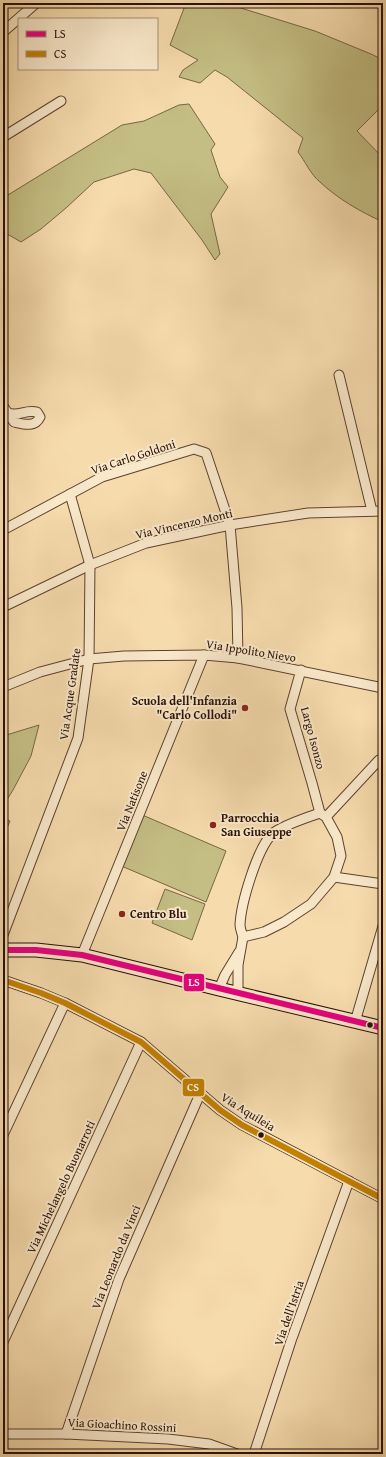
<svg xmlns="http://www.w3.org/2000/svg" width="386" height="1457" font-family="'Gentium Book Plus',serif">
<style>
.green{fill:#c4be84;stroke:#766644}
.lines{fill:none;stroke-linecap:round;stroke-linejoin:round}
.street-casing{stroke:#5c412f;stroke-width:11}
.secondary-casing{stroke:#280e05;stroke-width:15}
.street{stroke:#f9e8ca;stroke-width:9}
.secondary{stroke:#f9e8ca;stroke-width:13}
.bus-1-casing{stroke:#f9e8ca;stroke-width:9}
.bus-2-casing{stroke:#f9e8ca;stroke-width:9}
.bus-1{stroke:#e5007d;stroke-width:6}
.bus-2{stroke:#c38001;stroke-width:6}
.poi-dot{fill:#8f2418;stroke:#f9e8ca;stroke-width:1.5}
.bus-dot{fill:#280e05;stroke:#f9e8ca;stroke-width:1.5}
.labels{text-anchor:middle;stroke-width:4;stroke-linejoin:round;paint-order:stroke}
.street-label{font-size:12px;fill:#280e05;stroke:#f9e8ca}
.poi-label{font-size:12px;font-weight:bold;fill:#280e05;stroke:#f9e8ca;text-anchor:start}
.line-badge{stroke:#f9e8ca;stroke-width:1.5}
.badge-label{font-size:11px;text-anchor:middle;font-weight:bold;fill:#fff}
</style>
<rect width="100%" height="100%" fill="#f6dbad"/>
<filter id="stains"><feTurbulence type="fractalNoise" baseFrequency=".005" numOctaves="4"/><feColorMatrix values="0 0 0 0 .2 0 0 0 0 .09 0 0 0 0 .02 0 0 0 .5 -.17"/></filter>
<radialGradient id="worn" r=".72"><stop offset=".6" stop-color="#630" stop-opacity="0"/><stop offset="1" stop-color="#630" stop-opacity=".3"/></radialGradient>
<!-- green -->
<g class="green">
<path d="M186,3H228V4L315,31L371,54L383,60V105L357,131L383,158V222C361,212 338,199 320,182C311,175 305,161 298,152L303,138L227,77L215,70L200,83L179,77L183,70L198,60L170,45Z"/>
<path d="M189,104L215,144L211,150L220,177L228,187L211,214L220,254L215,260L202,240L151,173L134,169L94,182L66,208L41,229L21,242L9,235H3V198L122,125L144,121L179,105Z"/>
<path d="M39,725L31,756L13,790L3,806V736Z"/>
<path d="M140,814L226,851L206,902L119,865Z"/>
<path d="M3,818L10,821L3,837Z"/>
<path d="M165,889L205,904L192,940L152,923Z"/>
</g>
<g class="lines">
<!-- street casing -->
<g class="street-casing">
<g id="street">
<path d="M3,32L35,4"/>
<path d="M3,137L61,101"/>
<path d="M339,375L372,511"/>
<path d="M3,406L14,422C23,424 35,428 40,417L37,412C25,409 19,417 8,413"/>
<path d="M3,530L102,477L194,449L206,453L230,525L237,608L238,658"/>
<path d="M3,607L90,565L146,543L230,525L308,513L383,511"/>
<path d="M301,670L290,709L312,783L320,813"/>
<path d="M3,687L40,672L89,659L124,656L204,655L238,658L383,688"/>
<path d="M320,813L326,817L337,837L341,856L334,877L311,904L284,922L264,932L243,937C242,933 240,929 240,925C241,903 257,849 272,834C280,827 308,817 320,813Z"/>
<path d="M326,817L379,760"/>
<path d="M334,877L383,884"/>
<path d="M3,935L78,738L89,659L90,565L70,494"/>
<path d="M82,955L204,655"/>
<path d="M3,980L41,993L65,1003L141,1042L220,1110L242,1125L383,1199"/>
<path d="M219,989L225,975L239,952"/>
<path d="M238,994V965L243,937"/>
<path d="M355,1022L383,926"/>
<path d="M3,1135L65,1003"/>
<path d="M3,1342L141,1042"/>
<path d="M3,1434H66L168,1439L209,1444L237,1454"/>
<path d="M66,1434L119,1279L200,1094"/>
<path d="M254,1454L291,1341L349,1181"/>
</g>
</g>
<!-- secondary casing -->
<g class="secondary-casing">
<path id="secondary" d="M3,950H36L82,955L219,989L383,1028"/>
</g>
<!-- street -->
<use href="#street" class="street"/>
<!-- secondary -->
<use href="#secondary" class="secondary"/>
<!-- bus-1 casing -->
<g class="bus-1-casing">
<path id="bus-1" d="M3,950H36L82,955L383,1028"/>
</g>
<!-- bus-2 casing -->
<g class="bus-2-casing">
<path id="bus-2" d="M3,980L41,993L65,1003L141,1042L220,1110L242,1125L383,1199"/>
</g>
<!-- bus-1 -->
<use href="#bus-1" class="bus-1"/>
<!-- bus-2 -->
<use href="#bus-2" class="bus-2"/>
</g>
<!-- markers -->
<g class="poi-dot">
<circle cx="245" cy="708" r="4"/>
<circle cx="213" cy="825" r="4"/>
<circle cx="122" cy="914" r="4"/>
</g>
<g class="bus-dot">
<circle cx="370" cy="1025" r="3.5"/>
<circle cx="261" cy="1135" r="3.5"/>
</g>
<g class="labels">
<!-- street labels -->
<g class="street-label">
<text transform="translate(133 457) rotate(-18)" y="4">Via Carlo Goldoni</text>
<text transform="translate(184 524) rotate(-13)" y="4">Via Vincenzo Monti</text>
<text transform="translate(251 651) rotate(9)" y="4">Via Ippolito Nievo</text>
<text transform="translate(70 694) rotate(-82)" y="4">Via Acque Gradate</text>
<text transform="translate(313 738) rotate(75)" y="4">Largo Isonzo</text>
<text transform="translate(132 801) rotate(-68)" y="4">Via Natisone</text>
<text transform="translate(248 1112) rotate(32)" y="4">Via Aquileia</text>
<text transform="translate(61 1187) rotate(-65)" y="4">Via Michelangelo Buonarroti</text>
<text transform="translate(116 1257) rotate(-68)" y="4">Via Leonardo da Vinci</text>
<text transform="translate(289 1313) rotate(-71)" y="4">Via dell'Istria</text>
<text transform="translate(122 1425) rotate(3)" y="4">Via Gioachino Rossini</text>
</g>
<!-- poi labels -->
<g class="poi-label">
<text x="237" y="705" text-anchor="end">Scuola dell'Infanzia<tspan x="237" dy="14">"Carlo Collodi"</tspan></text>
<text x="221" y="822">Parrocchia<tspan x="221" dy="14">San Giuseppe</tspan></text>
<text x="130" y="918">Centro Blu</text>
</g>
</g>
<g class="line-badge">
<rect x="183" y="973" width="22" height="19" rx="4" fill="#e5007d"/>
<rect x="182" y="1078" width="23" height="19" rx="4" fill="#c38001"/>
</g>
<g class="badge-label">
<text x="194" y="986">LS</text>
<text x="193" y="1091">CS</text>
</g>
<!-- margin -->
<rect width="386" height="1457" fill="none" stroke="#f6dbad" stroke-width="16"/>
<rect x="4" y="4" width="378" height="1449" fill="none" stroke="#280e05" stroke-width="2"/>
<rect x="8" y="8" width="370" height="1441" fill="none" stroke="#280e05"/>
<!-- legend -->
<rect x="18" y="18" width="140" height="52" fill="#f9e8ca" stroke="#a5917b"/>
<rect x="26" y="31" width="20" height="6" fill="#e5007d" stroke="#a5917b"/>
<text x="54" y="38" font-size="12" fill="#280e05">LS</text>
<rect x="26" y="51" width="20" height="6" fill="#c38001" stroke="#a5917b"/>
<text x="54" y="58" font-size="12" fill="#280e05">CS</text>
<rect width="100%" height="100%" filter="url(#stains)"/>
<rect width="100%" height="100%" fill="url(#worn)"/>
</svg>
